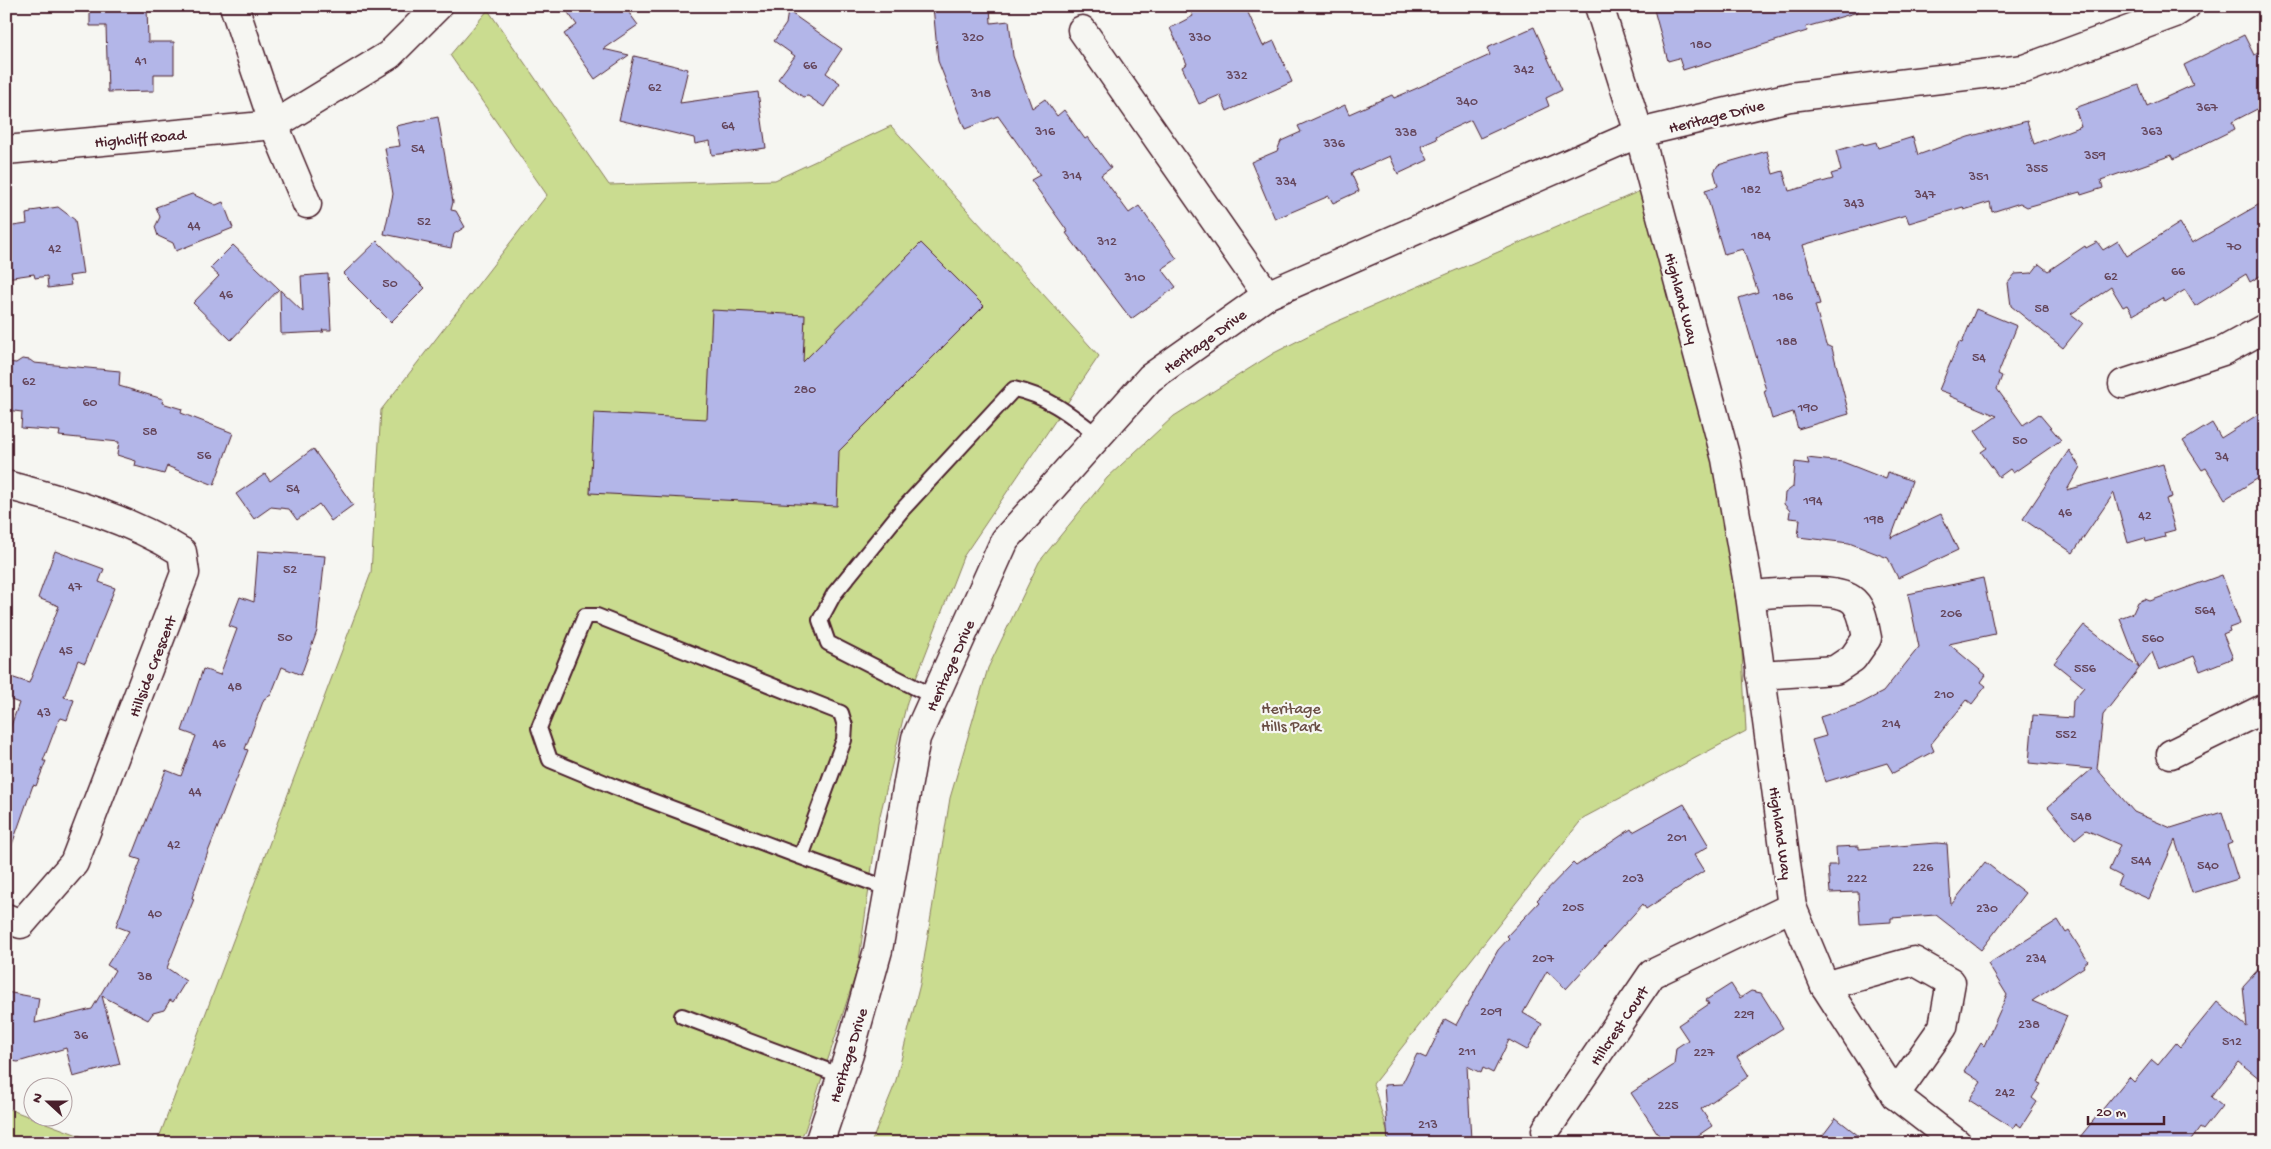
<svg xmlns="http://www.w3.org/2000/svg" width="2271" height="1149" font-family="'Gochi Hand',sans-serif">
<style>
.green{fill:#cadc90;stroke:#8a7e5e}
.building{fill:#b3b6e8;stroke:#4a1f2b}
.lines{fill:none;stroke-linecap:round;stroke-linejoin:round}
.service-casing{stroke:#4a1f2b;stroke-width:18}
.minor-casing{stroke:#4a1f2b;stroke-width:31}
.tertiary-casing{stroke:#4a1f2b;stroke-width:31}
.service{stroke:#f6f6f2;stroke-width:14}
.minor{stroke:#f6f6f2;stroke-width:28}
.tertiary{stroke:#f6f6f2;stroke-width:28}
.labels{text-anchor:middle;stroke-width:4.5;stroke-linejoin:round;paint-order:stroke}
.number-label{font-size:14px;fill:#64455a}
.street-label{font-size:16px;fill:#4a1f2b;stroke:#f6f6f2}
.park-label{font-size:16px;fill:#6a4e44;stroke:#f6f6f2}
</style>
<rect width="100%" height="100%" fill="#f6f6f2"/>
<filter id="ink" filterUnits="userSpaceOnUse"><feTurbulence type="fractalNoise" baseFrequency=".02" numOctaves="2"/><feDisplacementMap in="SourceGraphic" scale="10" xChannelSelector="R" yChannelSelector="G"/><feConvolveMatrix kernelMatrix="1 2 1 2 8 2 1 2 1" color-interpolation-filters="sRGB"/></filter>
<g filter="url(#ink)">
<!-- green -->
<g class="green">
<path d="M488,10L609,185L775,180L891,126L1099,356L963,557L907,702L878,824L858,967L805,1130L798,1143H157L371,573L381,410L547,195L450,55Z"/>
<path d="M1640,191L1712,424L1738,573L1746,731L1583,818L1373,1084L1391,1143H871L895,1084L920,984L950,798L988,668L1039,562L1107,478L1174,416L1274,353L1331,324Z"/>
<path d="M6,1108L99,1143H6Z"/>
</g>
<!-- building -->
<g class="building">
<path d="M90,6H147L148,42H174V74H154V91L108,92L106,26H90Z"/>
<path d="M563,6H624L638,25L603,49L629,55L595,79L564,34L577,25Z"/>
<path d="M933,6H990L991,23L1009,21L1013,56L1032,108L1045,99L1057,116L1064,110L1085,139L1088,137L1111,168L1101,175L1129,213L1139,206L1177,259L1162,269L1176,287L1131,319L1066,233L1068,232L1031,180L1040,175L998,116L965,129L938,61Z"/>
<path d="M1188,6H1245L1263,46L1274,41L1292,82L1227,111L1220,95L1199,104L1182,67L1187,64L1170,28L1193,16Z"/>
<path d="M1653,6H1858V12L1806,27L1807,31L1683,70L1679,58L1668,61Z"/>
<path d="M788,11L842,49L826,73L840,83L824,107L808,96L803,97L778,79L795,56L774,41L786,24Z"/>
<path d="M1534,27L1562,90L1546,98L1549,106L1480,138L1471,120L1436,136L1437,139L1421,146L1428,160L1398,174L1390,156L1351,173L1359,191L1333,203L1329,196L1275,219L1251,162L1277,151L1281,141L1301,132L1298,126L1345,105L1349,114L1392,95L1394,98L1415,89L1490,55L1487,48Z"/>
<path d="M2244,35L2254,55L2265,50V105L2232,122L2235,129L2174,159L2172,155L2101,180L2103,188L2081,195L2080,192L2027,207L2020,203L1992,212L1990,202L1964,210L1963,207L1909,223L1906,215L1803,245L1820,304L1815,305L1826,345L1832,348L1849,414L1798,429L1793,412L1772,419L1764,391L1766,390L1739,298L1758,292L1743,249L1724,254L1705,190L1718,186L1714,172L1718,165L1767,151L1773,174L1783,171L1789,191L1833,179L1831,174L1841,171L1836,151L1863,143L1864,145L1876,142L1878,148L1913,137L1918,155L1968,137L2027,121L2034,144L2081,126L2075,108L2139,85L2147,106L2193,85L2184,65Z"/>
<path d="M634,56L688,69L680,103L758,92L766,148L712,155L710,141L695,144L694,138L619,120Z"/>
<path d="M438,117L453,202L451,210L456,211L465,227L454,234L451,248L384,234L393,194L385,148L400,146L396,126Z"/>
<path d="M192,194L216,205L223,202L233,228L176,251L173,243L158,236L155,227L160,217L156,207Z"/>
<path d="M2265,201V273L2250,282L2246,274L2195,306L2185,290L2165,302L2162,298L2133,315L2127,305L2123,307L2111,287L2071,314L2083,323L2063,348L2011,306L2008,283L2015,274L2032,273L2039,264L2048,271L2085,246L2086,248L2097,242L2103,250L2118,241L2127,256L2180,223L2192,243Z"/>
<path d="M58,207L75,220L83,274L69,276L71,285L48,288L47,276L35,278L34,274L6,278V227L27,224L26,214L31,213V211Z"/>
<path d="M377,241L425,288L391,322L343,274Z"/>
<path d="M921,243L984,306L839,451L837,506L590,493L594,413L707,419L712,310L805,315L803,362Z"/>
<path d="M233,245L279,289L231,340L193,303L219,276L210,268Z"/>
<path d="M328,274L331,330H322L324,332L281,334L280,290L303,312L301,276Z"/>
<path d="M1976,309L2017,326L1998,374L2002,376L1997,389L2023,425L2039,414L2061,440L2013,473L2010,469L1999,477L1981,452L1987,448L1975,431L1997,416L1950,396V394L1939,390L1959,342L1962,343Z"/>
<path d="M22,359L30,360L34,363L120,371L119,386L163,399L162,403L182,409L181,413L233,433L214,485L167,466L164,474L135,466L136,461L117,455L119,442L59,436L60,431L21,428L22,412L6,410V362L16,363Z"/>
<path d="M2265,410V474L2225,499L2206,468L2202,470L2183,441L2212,423L2221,438Z"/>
<path d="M313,449L353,505L331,521L319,504L297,520L289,509L271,507L254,519L236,494L265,474L270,481Z"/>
<path d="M2069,450L2080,467L2067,490L2163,464L2172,497L2166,499L2175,530L2164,533L2165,537L2146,542L2145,538L2128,543L2114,493L2073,553L2023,519Z"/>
<path d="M1807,458L1843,462L1886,479L1888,472L1912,481L1891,538L1941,514L1958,550L1898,578L1888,558L1849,543L1798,537L1800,519L1789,518L1790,511L1784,504L1785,493L1793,487L1795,462L1809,464Z"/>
<path d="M55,551L104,569L99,582L115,588L85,663L78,660L64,697L74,700L67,720L61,718L57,724L43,761H46L36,786L33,785L9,853H6V740L19,703L6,698V689L11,677L29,683L59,606L38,598Z"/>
<path d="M258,551L325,556L317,631L301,675L282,667L271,695L264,699L245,749L248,750L208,852L192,898L194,899L167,968L186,981L173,1002L170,1000L164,1010L153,1013L148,1020L102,996L120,1064L73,1077L66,1048L18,1062L6,1060V992L39,998L35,1023L92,1009L115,970L107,965L129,931L116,926L141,860L132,857L166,770L181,776L196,736L182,731L203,669L220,675L237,629L229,626L240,597L254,602Z"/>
<path d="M2222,575L2240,624L2229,628L2230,631L2223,634L2233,658L2200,671L2194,656L2159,670L2152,652L2103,715L2097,769L2134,812L2171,828L2222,812L2232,843L2227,845L2238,879L2192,893L2175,840L2149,899L2117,885L2121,876L2109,870L2120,845L2086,830L2075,839L2048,807L2092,769L2029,763L2033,715L2072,718L2073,700L2084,687L2054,663L2084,625L2139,668L2120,618L2133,613L2138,602L2145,599L2150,601Z"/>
<path d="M1983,578L1995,634L1949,644L1986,675L1981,682L1986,686L1972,704L1967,700L1931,744L1934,751L1893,773L1887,763L1825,782L1812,740L1826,736L1820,717L1860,704L1883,692L1919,647L1908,594Z"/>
<path d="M1684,804L1709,846L1694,855L1704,871L1646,909L1643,904L1566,989L1547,971L1523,1013L1542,1024L1527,1050L1509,1040L1493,1073L1483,1068L1481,1073L1467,1066L1471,1140L1388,1143L1384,1085L1402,1084L1417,1054L1426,1058L1445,1019L1456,1025L1498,950L1509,938L1507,936L1539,902L1537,900L1573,863L1576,866L1631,829L1633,832Z"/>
<path d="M1937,843L1947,844L1951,905L1985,862L2025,893L1981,950L1936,915L1891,918V922L1860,924L1858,892L1830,893L1828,865H1837L1836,847L1859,846V849Z"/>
<path d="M2058,920L2066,933L2069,931L2088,961L2083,965L2084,967L2032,1001L2067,1016L2038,1083L2041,1084L2032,1098L2037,1102L2021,1127L2016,1123L2013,1128L1969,1100L1981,1082L1964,1071L1981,1043L1984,1046L2007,995L1988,964Z"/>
<path d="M2265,962V1083L2239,1062L2211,1097L2222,1106L2203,1130L2200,1128L2189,1143H2075L2129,1077L2134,1082L2152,1060L2158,1065L2176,1043L2180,1047L2217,1002L2247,1027L2243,986Z"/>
<path d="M1731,984L1740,998L1751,991L1761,993L1783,1028L1737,1057L1749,1076L1701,1109L1712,1126L1687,1143H1664L1631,1093L1674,1065L1676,1048L1688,1040L1678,1025L1709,1004L1706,1000Z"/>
<path d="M1836,1118L1868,1143H1817Z"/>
</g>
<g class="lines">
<!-- service casing -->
<g class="service-casing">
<g id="service">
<path d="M934,697L828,643L820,620L834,594L902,510L1014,389C1048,396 1071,415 1098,436"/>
<path d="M801,857L615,787L550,760L539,728L585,616H597L841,713L845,726L844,740L801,857L889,889"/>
<path d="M682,1016L842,1076"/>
</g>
</g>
<!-- minor casing -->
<g class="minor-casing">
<g id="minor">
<path d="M234,6L274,125L307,204"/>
<path d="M1082,30L1267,295"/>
<path d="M1639,133L1790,97L2024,69L2175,13L2186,6"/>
<path d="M6,150L274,125L389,55L438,6"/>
<path d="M2123,384L2223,351L2265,328"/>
<path d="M6,485C67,501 129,519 182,552L185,573L74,863L21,924L6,918"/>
<path d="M1750,595C1774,594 1832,586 1851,599C1863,607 1864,625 1867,638L1853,658L1835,670L1760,675"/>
<path d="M2171,754L2265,708"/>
<path d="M1825,986L1914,961L1951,982L1943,1027L1895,1095"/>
<path d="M1546,1130L1652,974L1792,907"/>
</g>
</g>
<!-- tertiary casing -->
<g class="tertiary-casing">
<g id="tertiary">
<path d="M1599,6L1639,133L1726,459L1750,595L1792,907L1825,986L1895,1095L1957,1143"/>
<path d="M819,1143L849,1054L878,950L916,738L1005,540L1150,378L1267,295L1639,133"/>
</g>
</g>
<!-- service -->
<use href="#service" class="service"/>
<!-- minor -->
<use href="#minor" class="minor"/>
<!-- tertiary -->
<use href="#tertiary" class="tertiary"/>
</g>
</g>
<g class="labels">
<!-- number labels -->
<g class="number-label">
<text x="973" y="41">320</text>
<text x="1200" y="41">330</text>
<text x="1701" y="48">180</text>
<text x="141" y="64">41</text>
<text x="810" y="69">66</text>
<text x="1524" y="73">342</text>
<text x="1237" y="79">332</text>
<text x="655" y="91">62</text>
<text x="981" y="97">318</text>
<text x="1467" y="105">340</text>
<text x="2207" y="111">367</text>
<text x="728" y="129">64</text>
<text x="1045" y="135">316</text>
<text x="2152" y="135">363</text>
<text x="1406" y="136">338</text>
<text x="1334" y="147">336</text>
<text x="418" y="152">54</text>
<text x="2095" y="159">359</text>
<text x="2037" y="172">355</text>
<text x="1072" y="179">314</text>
<text x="1979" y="180">351</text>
<text x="1286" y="185">334</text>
<text x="1751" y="193">182</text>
<text x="1925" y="198">347</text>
<text x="1854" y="207">343</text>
<text x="424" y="225">52</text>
<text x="194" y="229">44</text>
<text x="1761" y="239">184</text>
<text x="1107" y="245">312</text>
<text x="2234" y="250">70</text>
<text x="55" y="252">42</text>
<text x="2178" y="275">66</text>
<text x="2111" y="280">62</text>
<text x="1135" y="281">310</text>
<text x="390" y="287">50</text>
<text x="226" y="298">46</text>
<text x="1783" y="300">186</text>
<text x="2042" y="312">58</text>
<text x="1787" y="345">188</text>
<text x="1979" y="361">54</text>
<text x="29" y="385">62</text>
<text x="805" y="393">280</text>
<text x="90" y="406">60</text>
<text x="1808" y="411">190</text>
<text x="150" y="435">58</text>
<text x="2020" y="444">50</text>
<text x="204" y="459">56</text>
<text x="2222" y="460">34</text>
<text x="293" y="492">54</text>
<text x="1813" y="504">194</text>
<text x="2065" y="516">46</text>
<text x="2145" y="519">42</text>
<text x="1874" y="523">198</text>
<text x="290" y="573">52</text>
<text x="75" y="590">47</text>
<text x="2205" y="614">564</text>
<text x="1951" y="617">206</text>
<text x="285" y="641">50</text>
<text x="2153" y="642">560</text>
<text x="66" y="654">45</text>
<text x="2085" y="672">556</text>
<text x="235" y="690">48</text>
<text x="1944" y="698">210</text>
<text x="44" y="716">43</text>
<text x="1891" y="727">214</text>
<text x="2066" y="738">552</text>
<text x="219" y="747">46</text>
<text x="195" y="795">44</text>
<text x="2081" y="820">548</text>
<text x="1677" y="841">201</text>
<text x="174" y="848">42</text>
<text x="2141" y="864">544</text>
<text x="2208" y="869">540</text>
<text x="1923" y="871">226</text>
<text x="1633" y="882">203</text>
<text x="1857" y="882">222</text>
<text x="1573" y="911">205</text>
<text x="1987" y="912">230</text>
<text x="155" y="917">40</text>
<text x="1543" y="962">207</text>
<text x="2036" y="962">234</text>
<text x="145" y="980">38</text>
<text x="1491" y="1015">209</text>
<text x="1744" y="1018">229</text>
<text x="2029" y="1028">238</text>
<text x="81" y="1039">36</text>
<text x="2232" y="1045">512</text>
<text x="1467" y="1055">211</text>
<text x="1704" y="1056">227</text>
<text x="2005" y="1096">242</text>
<text x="1668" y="1109">225</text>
<text x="1428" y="1128">213</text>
</g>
<!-- street labels -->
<g class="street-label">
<text transform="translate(1716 115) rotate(-14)" y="6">Heritage Drive</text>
<text transform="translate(140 137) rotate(-5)" y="6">Highcliff Road</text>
<text transform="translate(1683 298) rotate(75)" y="6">Highland Way</text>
<text transform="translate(1204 340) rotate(-36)" y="6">Heritage Drive</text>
<text transform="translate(949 665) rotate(-66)" y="6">Heritage Drive</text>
<text transform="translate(151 666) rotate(-69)" y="6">Hillside Crescent</text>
<text transform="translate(1782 833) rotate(82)" y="6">Highland Way</text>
<text transform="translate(1618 1025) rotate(-56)" y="6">Hillcrest Court</text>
<text transform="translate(847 1055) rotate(-73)" y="6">Heritage Drive</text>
</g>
<!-- park labels -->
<g class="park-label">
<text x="1291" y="713">Heritage<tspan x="1291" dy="18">Hills Park</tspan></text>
</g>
</g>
<!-- margin -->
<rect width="2271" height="1149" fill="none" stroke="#f6f6f2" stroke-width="25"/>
<rect x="12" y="12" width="2246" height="1124" fill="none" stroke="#4a1f2b" stroke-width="2" filter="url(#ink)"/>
<!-- north arrow -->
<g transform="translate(48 1102) rotate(291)"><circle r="24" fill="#f6f6f2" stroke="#b1a0a2"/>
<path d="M0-4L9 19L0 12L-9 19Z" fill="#4a1f2b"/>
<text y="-8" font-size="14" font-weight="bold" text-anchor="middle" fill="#4a1f2b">N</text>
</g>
<!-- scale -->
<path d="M2088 1116v8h76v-8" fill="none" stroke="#4a1f2b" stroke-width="2.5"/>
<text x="2096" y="1116" font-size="15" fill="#4a1f2b" stroke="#f6f6f2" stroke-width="4" paint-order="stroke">20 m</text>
</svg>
